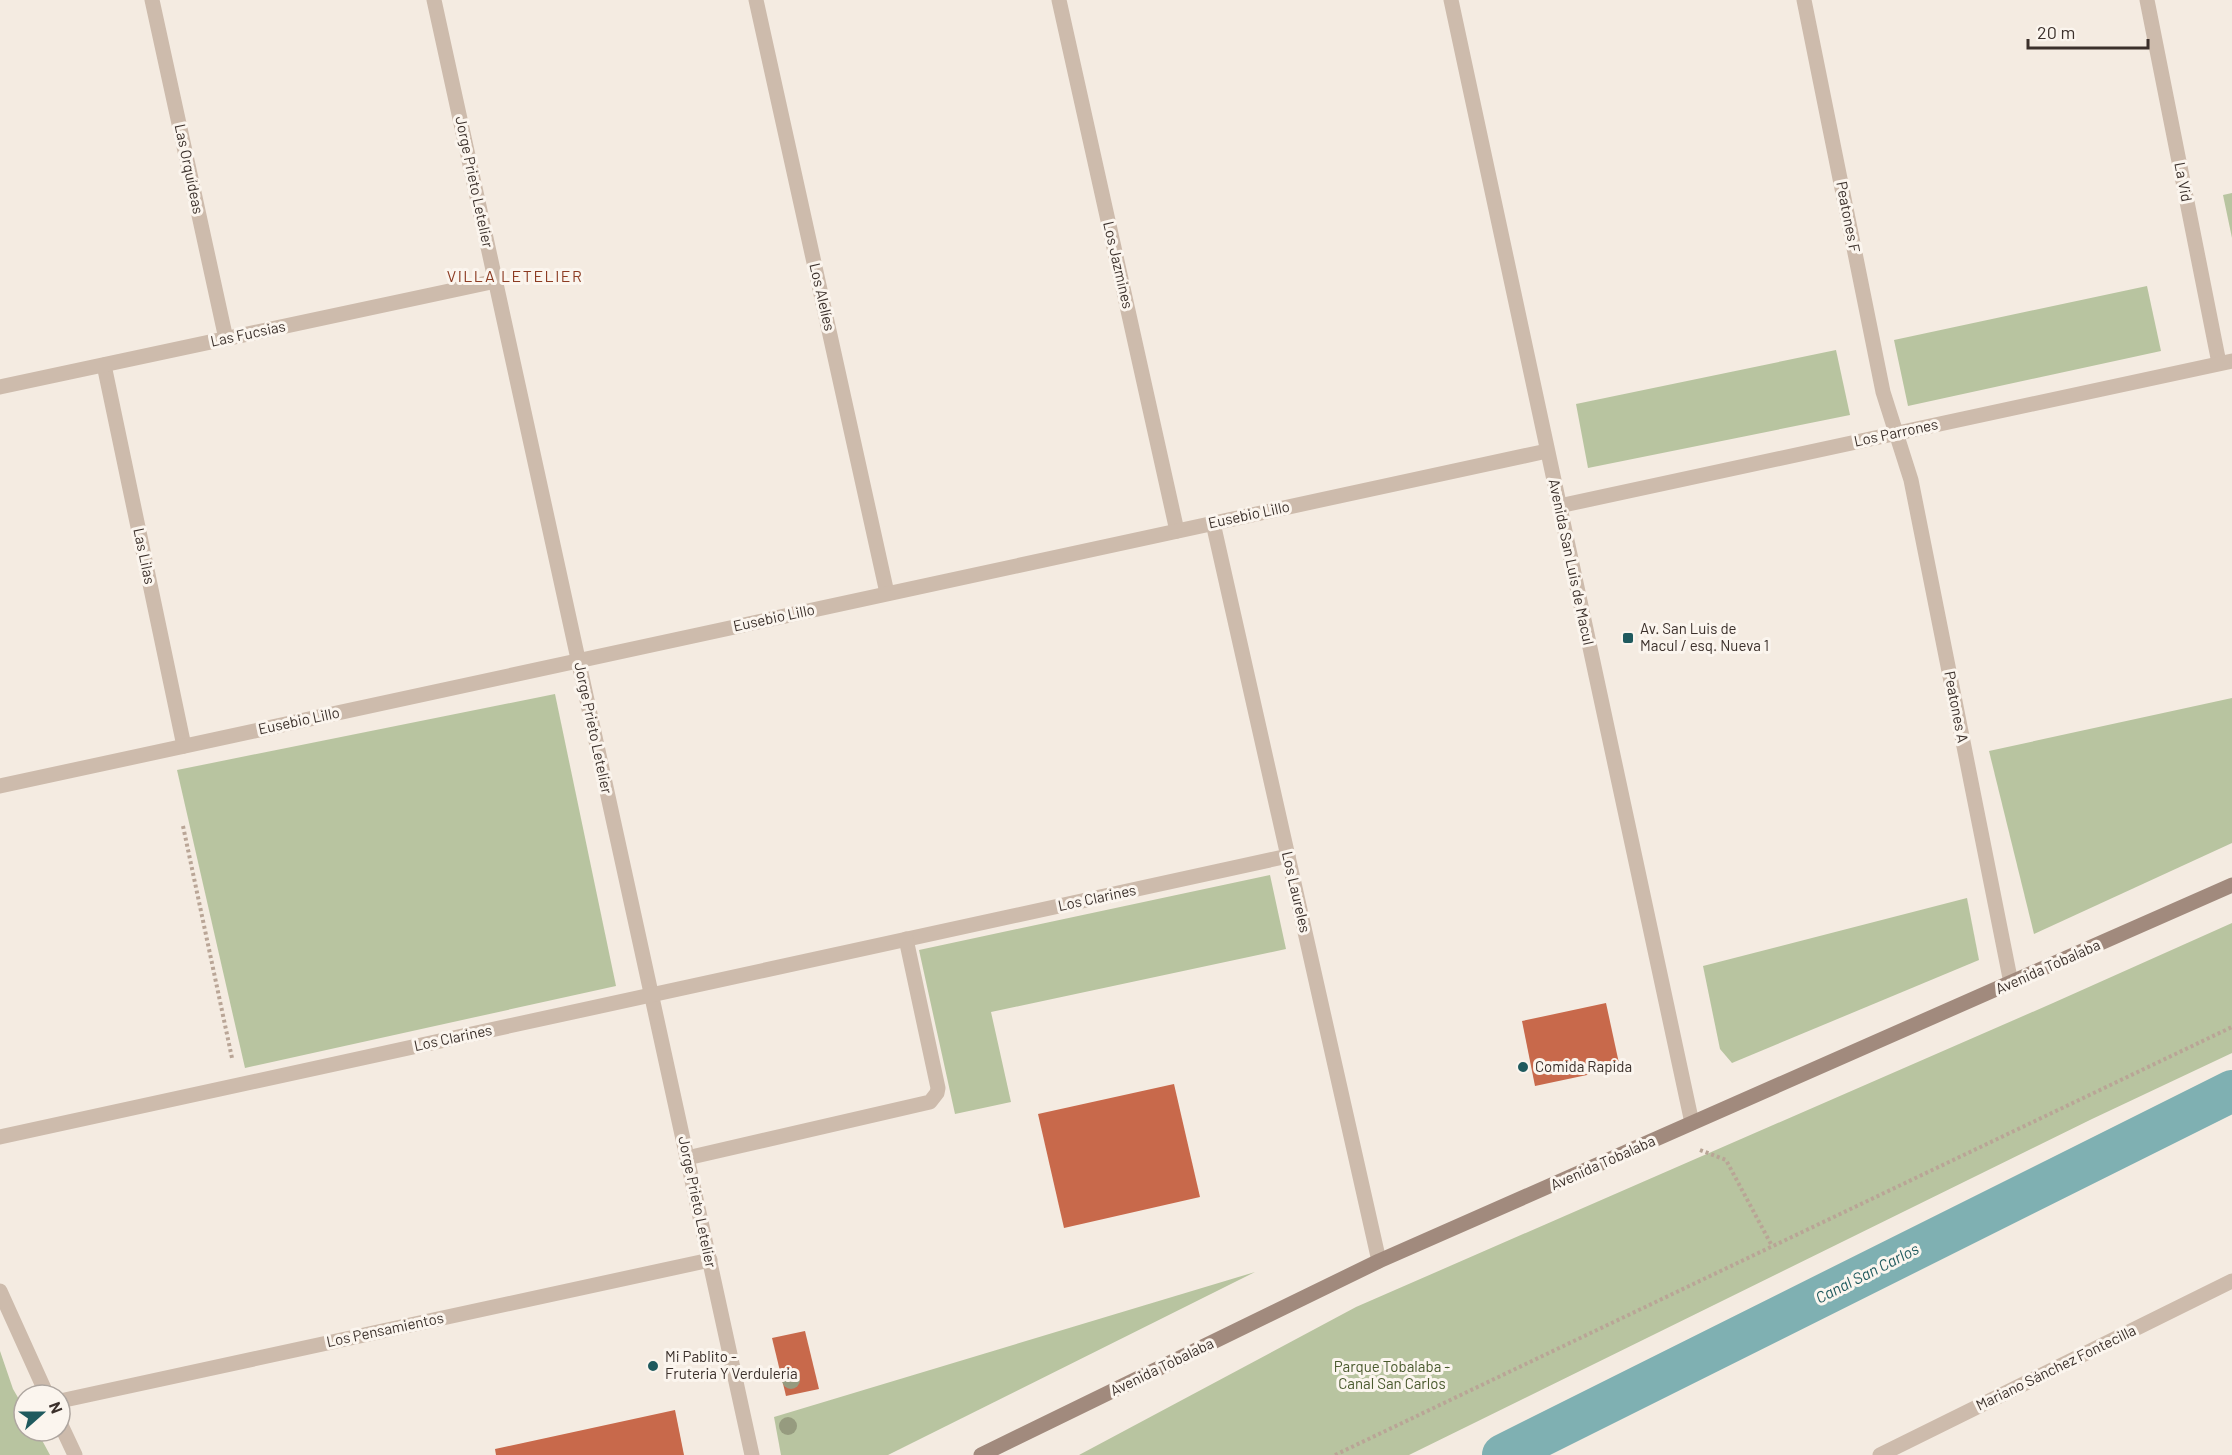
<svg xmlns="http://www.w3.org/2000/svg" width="2232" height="1455" font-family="Barlow,sans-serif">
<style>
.green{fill:#b8c4a0}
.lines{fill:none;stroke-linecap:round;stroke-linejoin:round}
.canal{stroke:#7fb0b2;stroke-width:42}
.building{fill:#c8694b}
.path{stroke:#b9a596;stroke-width:4;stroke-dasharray:3 3;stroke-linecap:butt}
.minor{stroke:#cdbbac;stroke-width:15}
.tertiary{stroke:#cdbbac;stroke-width:15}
.secondary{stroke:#a18a7d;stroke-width:15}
.tree{fill:#969b7f}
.poi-dot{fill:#1f5a5e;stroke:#fbf5ee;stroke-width:2}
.labels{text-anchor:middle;stroke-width:6;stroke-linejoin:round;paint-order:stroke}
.street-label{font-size:15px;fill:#3b302b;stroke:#fbf5ee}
.poi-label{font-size:15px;fill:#3b302b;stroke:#fbf5ee;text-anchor:start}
.park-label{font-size:15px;fill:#4a5a2e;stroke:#fbf5ee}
.neighbourhood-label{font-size:16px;letter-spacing:1.5px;fill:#8c3b22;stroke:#fbf5ee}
.water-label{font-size:16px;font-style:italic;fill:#1f5a5e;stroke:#fbf5ee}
</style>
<rect width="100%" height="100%" fill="#f4ebe1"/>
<!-- green -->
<g class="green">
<path d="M2232,193V238L2223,195Z"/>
<path d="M2147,286L2161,351L1908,406L1894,340Z"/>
<path d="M1836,350L1850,415L1588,468L1576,404Z"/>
<path d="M555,694L616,986L245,1068L177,770Z"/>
<path d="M2232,698V843L2034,934L1989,751Z"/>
<path d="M1270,875L1286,949L991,1012L1011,1102L955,1114L919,950Z"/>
<path d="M1967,898L1979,960L1732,1063L1720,1049L1703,966Z"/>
<path d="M2232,923V1053L2092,1119L1409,1455H1079L1356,1307L2053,1003Z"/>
<path d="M1255,1272L888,1455H781L774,1417Z"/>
<path d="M0,1351L13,1389L24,1408V1431H37L50,1455H0Z"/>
</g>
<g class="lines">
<!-- canal -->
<path class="canal" d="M1503,1455L2232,1091"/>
</g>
<!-- building -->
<g class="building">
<path d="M1606,1003L1620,1068L1535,1086L1522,1021Z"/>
<path d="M1174,1084L1200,1197L1064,1228L1038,1114Z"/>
<path d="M805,1331L819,1389L786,1396L772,1338Z"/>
<path d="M675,1410L684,1455H496L495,1449Z"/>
</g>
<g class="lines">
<!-- path -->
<g class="path">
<path d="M183,826L232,1058"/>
<path d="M1700,1150L1726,1160L1772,1246"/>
<path d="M1335,1455L2232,1027"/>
</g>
<!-- minor -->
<g class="minor">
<path d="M152,0L226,339"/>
<path d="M434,0L752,1455"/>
<path d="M756,0L887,593"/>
<path d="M1059,0L1177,531"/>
<path d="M1804,0L1883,392L1911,480L2011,983"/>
<path d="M2147,0L2219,363"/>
<path d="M104,365L184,746"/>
<path d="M0,387L496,281"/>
<path d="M1559,506L2232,361"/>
<path d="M1213,523L1379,1261"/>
<path d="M0,786L1547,451"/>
<path d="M0,1137L1288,856"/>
<path d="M687,1158L930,1102L937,1093L938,1088L906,939"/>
<path d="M0,1291L47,1395"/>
<path d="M60,1401L710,1260"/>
<path d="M60,1423L75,1455"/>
<path d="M1880,1455L2232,1281"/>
</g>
<!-- tertiary -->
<path class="tertiary" d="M1451,0L1692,1123"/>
<!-- secondary -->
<path class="secondary" d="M981,1455L1379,1261L2232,885"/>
</g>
<!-- trees -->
<g class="tree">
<circle cx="791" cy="1380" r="9"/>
<circle cx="788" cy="1426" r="9"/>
</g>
<!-- markers -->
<g class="poi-dot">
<rect x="1622" y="632" width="12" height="12" rx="3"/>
<circle cx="1523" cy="1067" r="6"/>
<circle cx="653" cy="1366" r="6"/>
</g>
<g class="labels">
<!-- street labels -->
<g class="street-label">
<text transform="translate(189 169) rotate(78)" y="5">Las Orquídeas</text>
<text transform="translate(474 182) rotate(78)" y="5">Jorge Prieto Letelier</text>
<text transform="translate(2183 182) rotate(79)" y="5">La Vid</text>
<text transform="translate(1848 217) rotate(79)" y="5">Peatones F</text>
<text transform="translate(1118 265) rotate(77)" y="5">Los Jazmines</text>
<text transform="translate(822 297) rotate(77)" y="5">Los Alelíes</text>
<text transform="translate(248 334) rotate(-12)" y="5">Las Fucsias</text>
<text transform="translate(1896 433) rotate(-12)" y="5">Los Parrones</text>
<text transform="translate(1249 515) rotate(-12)" y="5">Eusebio Lillo</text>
<text transform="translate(144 556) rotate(78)" y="5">Las Lilas</text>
<text transform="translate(1571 562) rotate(78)" y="5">Avenida San Luis de Macul</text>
<text transform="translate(774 618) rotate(-12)" y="5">Eusebio Lillo</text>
<text transform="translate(1956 707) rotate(79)" y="5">Peatones A</text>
<text transform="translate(299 721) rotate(-12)" y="5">Eusebio Lillo</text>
<text transform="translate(593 728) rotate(78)" y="5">Jorge Prieto Letelier</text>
<text transform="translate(1296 892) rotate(77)" y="5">Los Laureles</text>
<text transform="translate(1097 898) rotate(-12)" y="5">Los Clarines</text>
<text transform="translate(2048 967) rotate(-24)" y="5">Avenida Tobalaba</text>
<text transform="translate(453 1038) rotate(-12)" y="5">Los Clarines</text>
<text transform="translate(1603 1163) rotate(-24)" y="5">Avenida Tobalaba</text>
<text transform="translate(697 1202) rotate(78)" y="5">Jorge Prieto Letelier</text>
<text transform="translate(385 1330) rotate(-12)" y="5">Los Pensamientos</text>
<text transform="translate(1162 1367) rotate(-26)" y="5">Avenida Tobalaba</text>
<text transform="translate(2056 1368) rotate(-26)" y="5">Mariano Sánchez Fontecilla</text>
</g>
<!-- poi labels -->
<g class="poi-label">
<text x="1640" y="634">Av. San Luis de<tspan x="1640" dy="17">Macul / esq. Nueva 1</tspan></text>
<text x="1535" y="1072">Comida Rapida</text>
<text x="665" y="1362">Mi Pablito -<tspan x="665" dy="17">Fruteria Y Verduleria</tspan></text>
</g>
<!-- park labels -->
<g class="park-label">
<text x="1392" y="1372">Parque Tobalaba -<tspan x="1392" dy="17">Canal San Carlos</tspan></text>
</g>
<!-- neighbourhood labels -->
<g class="neighbourhood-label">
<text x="515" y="282">VILLA LETELIER</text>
</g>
<!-- water labels -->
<g class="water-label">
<text transform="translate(1867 1273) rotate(-27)" y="6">Canal San Carlos</text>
</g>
</g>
<!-- north arrow -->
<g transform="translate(42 1413) rotate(69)"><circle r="28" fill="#fbf5ee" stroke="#aea6a0" stroke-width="1.5"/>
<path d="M0-4.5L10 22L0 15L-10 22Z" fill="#1f5a5e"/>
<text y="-9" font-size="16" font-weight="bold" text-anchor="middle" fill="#3b302b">N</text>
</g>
<!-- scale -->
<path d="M2028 39v9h120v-9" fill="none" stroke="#3b302b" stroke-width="3"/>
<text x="2037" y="39" font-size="18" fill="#3b302b" stroke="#fbf5ee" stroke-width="4.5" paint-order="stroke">20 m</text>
</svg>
